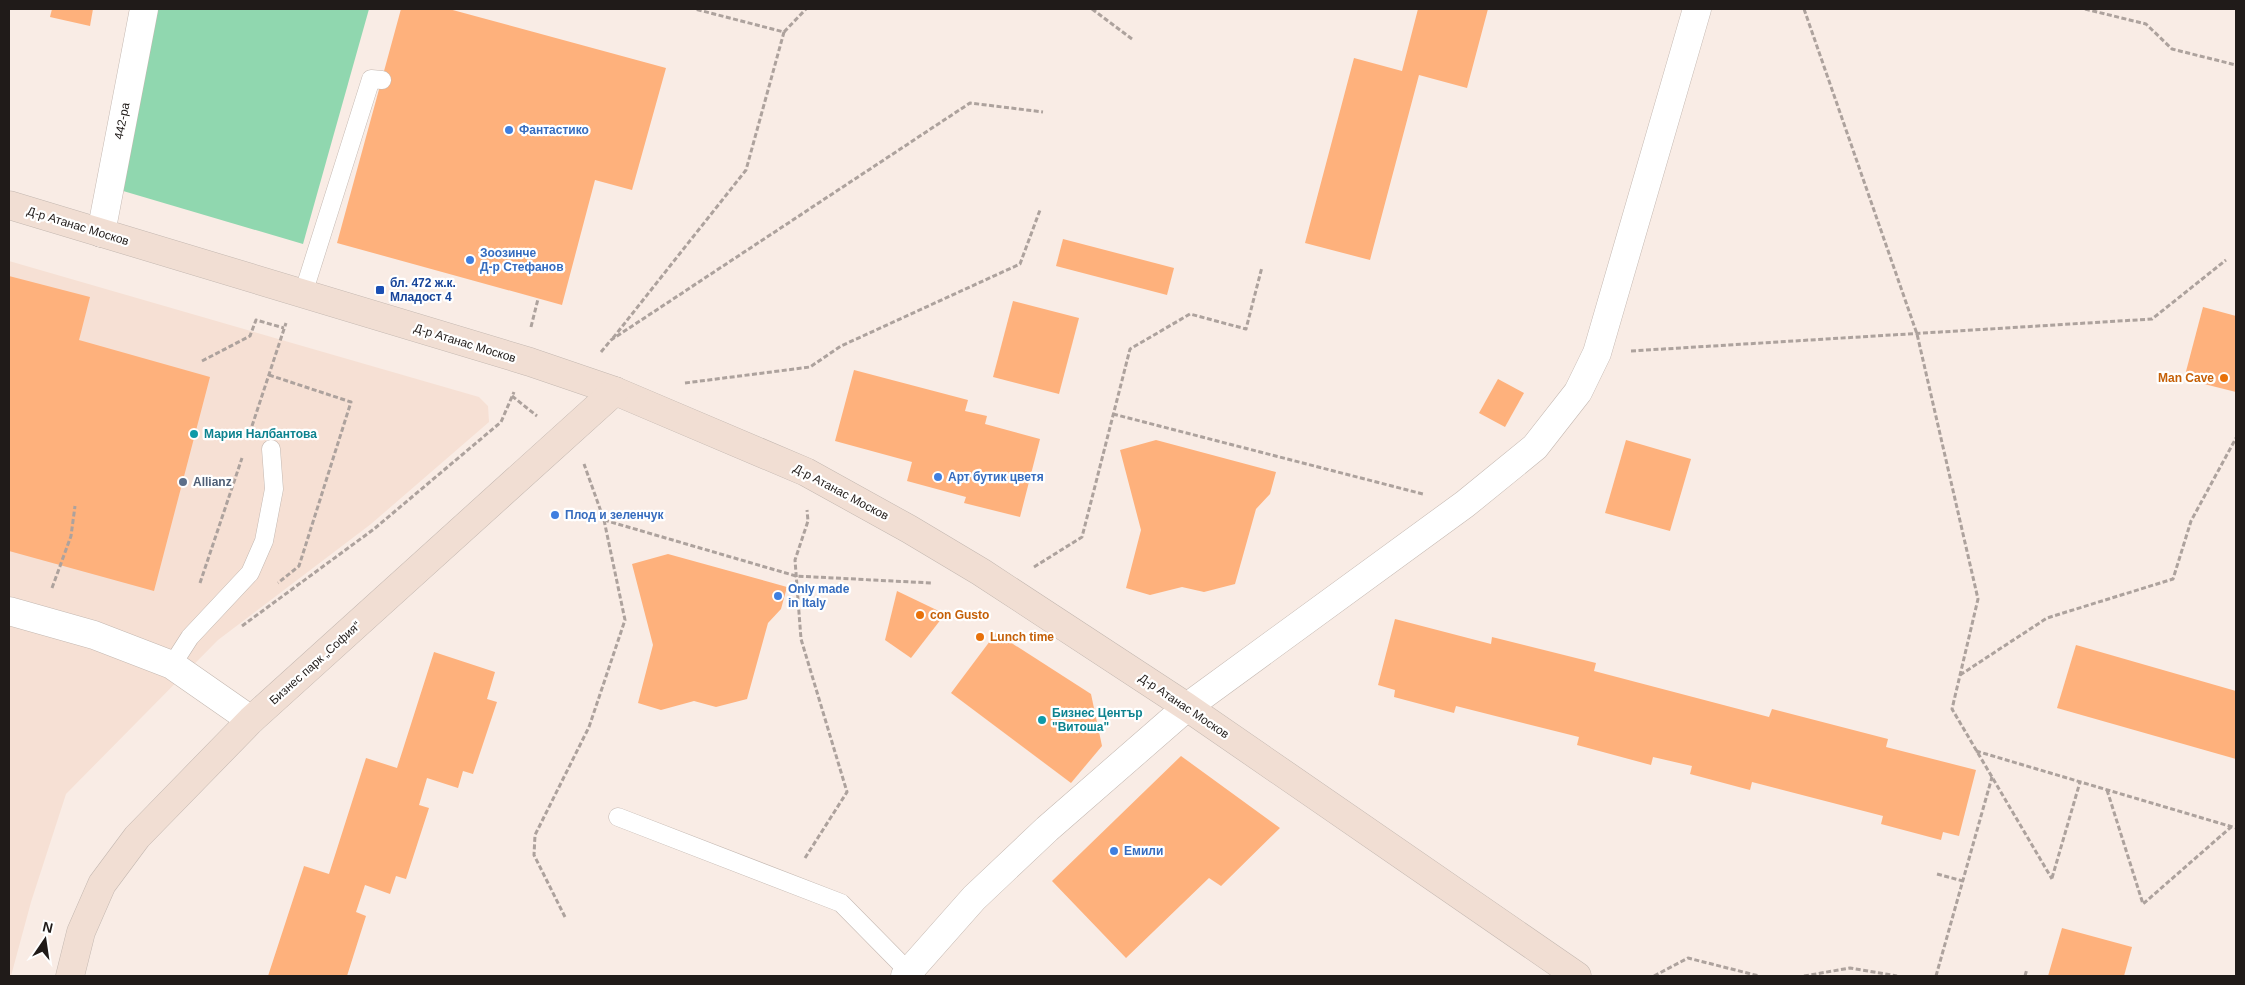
<svg xmlns="http://www.w3.org/2000/svg" width="2245" height="985" font-family="Helvetica,sans-serif">
<style>
.commercial{fill:#f6e0d4}
.green{fill:#90d7af}
.building{fill:#feb17c}
.lines{fill:none;stroke-linecap:round;stroke-linejoin:round}
.lane-casing{stroke:#c4b8b1;stroke-width:19}
.street-casing{stroke:#c4b8b1;stroke-width:29}
.secondary-casing{stroke:#c4b8b1;stroke-width:29}
.path{stroke:#ada29d;stroke-width:3;stroke-dasharray:5 2.5;stroke-linecap:butt}
.lane{stroke:#fff;stroke-width:18}
.street{stroke:#fff;stroke-width:28}
.secondary{stroke:#f1ded3;stroke-width:28}
.shop-dot{fill:#3f7fe0;stroke:#fff;stroke-width:2}
.transit-dot{fill:#1a4fb4;stroke:#fff;stroke-width:2}
.food-dot{fill:#e8710a;stroke:#fff;stroke-width:2}
.culture-dot{fill:#0f9aa8;stroke:#fff;stroke-width:2}
.service-dot{fill:#5c6f8a;stroke:#fff;stroke-width:2}
.labels{text-anchor:middle;stroke-width:4.5;stroke-linejoin:round;paint-order:stroke}
.street-label{font-size:12px;fill:#201b19;stroke:#fff}
.shop-label{font-size:12px;font-weight:bold;fill:#366cbe;stroke:#fff;text-anchor:start}
.transit-label{font-size:12px;font-weight:bold;fill:#164399;stroke:#fff;text-anchor:start}
.food-label{font-size:12px;font-weight:bold;fill:#c56008;stroke:#fff;text-anchor:start}
.culture-label{font-size:12px;font-weight:bold;fill:#0d838f;stroke:#fff;text-anchor:start}
.service-label{font-size:12px;font-weight:bold;fill:#4e5e75;stroke:#fff;text-anchor:start}
</style>
<rect width="100%" height="100%" fill="#f9ece5"/>
<!-- commercial -->
<path class="commercial" d="M9,261L479,397L488,406L489,422L371,524L218,640L66,794L31,902L11,976H9Z"/>
<!-- green -->
<path class="green" d="M149,9H369L303,244L113,188Z"/>
<!-- building -->
<g class="building">
<path d="M52,9H93L90,26L50,17Z"/>
<path d="M401,9H449L666,68L632,190L595,180L562,305L337,243Z"/>
<path d="M1418,9H1488L1467,88L1419,75L1370,260L1305,243L1354,58L1402,71Z"/>
<path d="M1063,239L1174,268L1167,295L1056,266Z"/>
<path d="M9,276L90,297L79,340L210,377L154,591L9,551Z"/>
<path d="M1013,301L1079,318L1059,394L993,377Z"/>
<path d="M2203,307L2236,316V392L2184,379Z"/>
<path d="M854,370L968,400L965,411L987,416L985,424L1040,439L1020,517L964,503L966,497L907,481L912,462L835,441Z"/>
<path d="M1498,379L1524,393L1505,427L1479,413Z"/>
<path d="M1156,440L1276,472L1270,494L1256,509L1235,584L1204,592L1182,587L1150,595L1126,588L1141,530L1120,450Z"/>
<path d="M1626,440L1691,459L1670,531L1605,513Z"/>
<path d="M668,554L787,587L781,609L768,623L747,699L716,707L694,701L661,710L638,703L653,645L632,564Z"/>
<path d="M897,591L945,614L911,658L885,640Z"/>
<path d="M1395,619L1491,644L1492,637L1596,663L1594,671L1769,717L1772,709L1888,739L1886,747L1976,770L1959,836L1943,832L1941,840L1881,824L1883,816L1752,782L1750,790L1690,774L1692,766L1653,757L1651,765L1577,745L1579,737L1456,706L1454,713L1394,697L1395,690L1378,685Z"/>
<path d="M996,633L1091,694L1102,746L1071,783L951,693Z"/>
<path d="M2076,645L2236,691V759L2057,708Z"/>
<path d="M434,652L495,672L487,699L497,702L473,774L463,771L458,788L427,778L419,805L429,808L406,879L396,876L390,894L365,885L356,912L366,916L347,976H268L304,866L329,874L366,758L397,768Z"/>
<path d="M1181,756L1280,828L1221,886L1209,878L1126,958L1052,881Z"/>
<path d="M2062,928L2132,947L2124,976H2048Z"/>
</g>
<g class="lines">
<!-- lane casing -->
<g class="lane-casing">
<g id="lane">
<path d="M303,294L371,79L382,80"/>
<path d="M172,665L190,637L250,573L264,541L274,489L271,449"/>
<path d="M618,817L841,903L908,971"/>
</g>
</g>
<!-- street casing -->
<g class="street-casing">
<g id="street">
<path d="M101,233L144,9"/>
<path d="M9,611L94,635L172,665L251,720"/>
<path d="M905,976L974,898L1047,829L1187,707L1465,504L1535,447L1578,392L1597,353L1697,9"/>
</g>
</g>
<!-- secondary casing -->
<g class="secondary-casing">
<g id="secondary">
<path d="M9,205L530,362L615,391L806,472L909,529L981,572L1187,707L1577,976"/>
<path d="M70,976L81,932L102,884L137,837L251,720L615,391"/>
</g>
</g>
<!-- path -->
<g class="path">
<path d="M1092,9L1132,39"/>
<path d="M1804,9L1917,334L1978,599L1952,709L2052,879"/>
<path d="M2085,9L2146,24L2172,49L2236,65"/>
<path d="M784,32L806,9"/>
<path d="M531,327L538,299"/>
<path d="M613,338L746,170L784,32L695,9"/>
<path d="M1631,351L2152,319L2226,260"/>
<path d="M601,352L611,340L970,103L1043,112"/>
<path d="M202,361L250,336L256,320L284,328"/>
<path d="M269,375L351,402L299,566L278,583"/>
<path d="M685,383L810,367L841,346L1020,264L1040,210"/>
<path d="M512,396L537,416"/>
<path d="M1113,414L1423,494"/>
<path d="M252,426L286,323"/>
<path d="M604,520L796,576L931,583"/>
<path d="M1034,567L1082,537L1130,349L1190,314L1246,329L1262,267"/>
<path d="M200,583L242,458"/>
<path d="M52,588L71,536L75,506"/>
<path d="M242,626L374,529L501,422L514,392"/>
<path d="M1960,675L2047,618L2173,579L2191,521L2236,438"/>
<path d="M1976,751L2236,828"/>
<path d="M2107,790L2143,904L2231,827"/>
<path d="M805,858L847,792L801,639L795,560L808,521L807,510"/>
<path d="M1937,874L1963,881"/>
<path d="M2052,878L2080,782"/>
<path d="M565,917L534,855L535,835L589,727L625,620L604,520L584,464"/>
<path d="M1654,976L1688,958L1759,976"/>
<path d="M1804,976L1850,968L1897,976"/>
<path d="M1936,976L1992,777"/>
<path d="M2025,976L2027,969"/>
</g>
<!-- lane -->
<use href="#lane" class="lane"/>
<!-- street -->
<use href="#street" class="street"/>
<!-- secondary -->
<use href="#secondary" class="secondary"/>
</g>
<!-- markers -->
<g class="shop-dot">
<circle cx="509" cy="130" r="5"/>
<circle cx="470" cy="260" r="5"/>
<circle cx="938" cy="477" r="5"/>
<circle cx="555" cy="515" r="5"/>
<circle cx="778" cy="596" r="5"/>
<circle cx="1114" cy="851" r="5"/>
</g>
<rect class="transit-dot" x="375" y="285" width="10" height="10" rx="2.5"/>
<g class="food-dot">
<circle cx="2224" cy="378" r="5"/>
<circle cx="920" cy="615" r="5"/>
<circle cx="980" cy="637" r="5"/>
</g>
<g class="culture-dot">
<circle cx="194" cy="434" r="5"/>
<circle cx="1042" cy="720" r="5"/>
</g>
<circle class="service-dot" cx="183" cy="482" r="5"/>
<g class="labels">
<!-- street labels -->
<g class="street-label">
<text transform="translate(122 121) rotate(-79)" y="4">442-ра</text>
<text transform="translate(78 226) rotate(17)" y="4">Д-р Атанас Москов</text>
<text transform="translate(465 343) rotate(17)" y="4">Д-р Атанас Москов</text>
<text transform="translate(841 492) rotate(28)" y="4">Д-р Атанас Москов</text>
<text transform="translate(315 663) rotate(-42)" y="4">Бизнес парк „София“</text>
<text transform="translate(1184 706) rotate(34)" y="4">Д-р Атанас Москов</text>
</g>
<!-- shop labels -->
<g class="shop-label">
<text x="519" y="134">Фантастико</text>
<text x="480" y="257">Зоозинче<tspan x="480" dy="14">Д-р Стефанов</tspan></text>
<text x="948" y="481">Арт бутик цветя</text>
<text x="565" y="519">Плод и зеленчук</text>
<text x="788" y="593">Only made<tspan x="788" dy="14">in Italy</tspan></text>
<text x="1124" y="855">Емили</text>
</g>
<!-- transit labels -->
<g class="transit-label">
<text x="390" y="287">бл. 472 ж.к.<tspan x="390" dy="14">Младост 4</tspan></text>
</g>
<!-- food labels -->
<g class="food-label">
<text x="2214" y="382" text-anchor="end">Man Cave</text>
<text x="930" y="619">con Gusto</text>
<text x="990" y="641">Lunch time</text>
</g>
<!-- culture labels -->
<g class="culture-label">
<text x="204" y="438">Мария Налбантова</text>
<text x="1052" y="717">Бизнес Център<tspan x="1052" dy="14">"Витоша"</tspan></text>
</g>
<!-- service labels -->
<g class="service-label">
<text x="193" y="486">Allianz</text>
</g>
</g>
<!-- border -->
<rect width="2245" height="985" fill="none" stroke="#201b19" stroke-width="20"/>
<!-- north arrow -->
<g transform="translate(45 940) rotate(13)" stroke="#ffffff" stroke-width="4" paint-order="stroke">
<path d="M0-4L9 19L0 12L-9 19Z" fill="#201b19"/>
<text y="-8" font-size="14" font-weight="bold" text-anchor="middle" fill="#201b19">N</text>
</g>
</svg>
